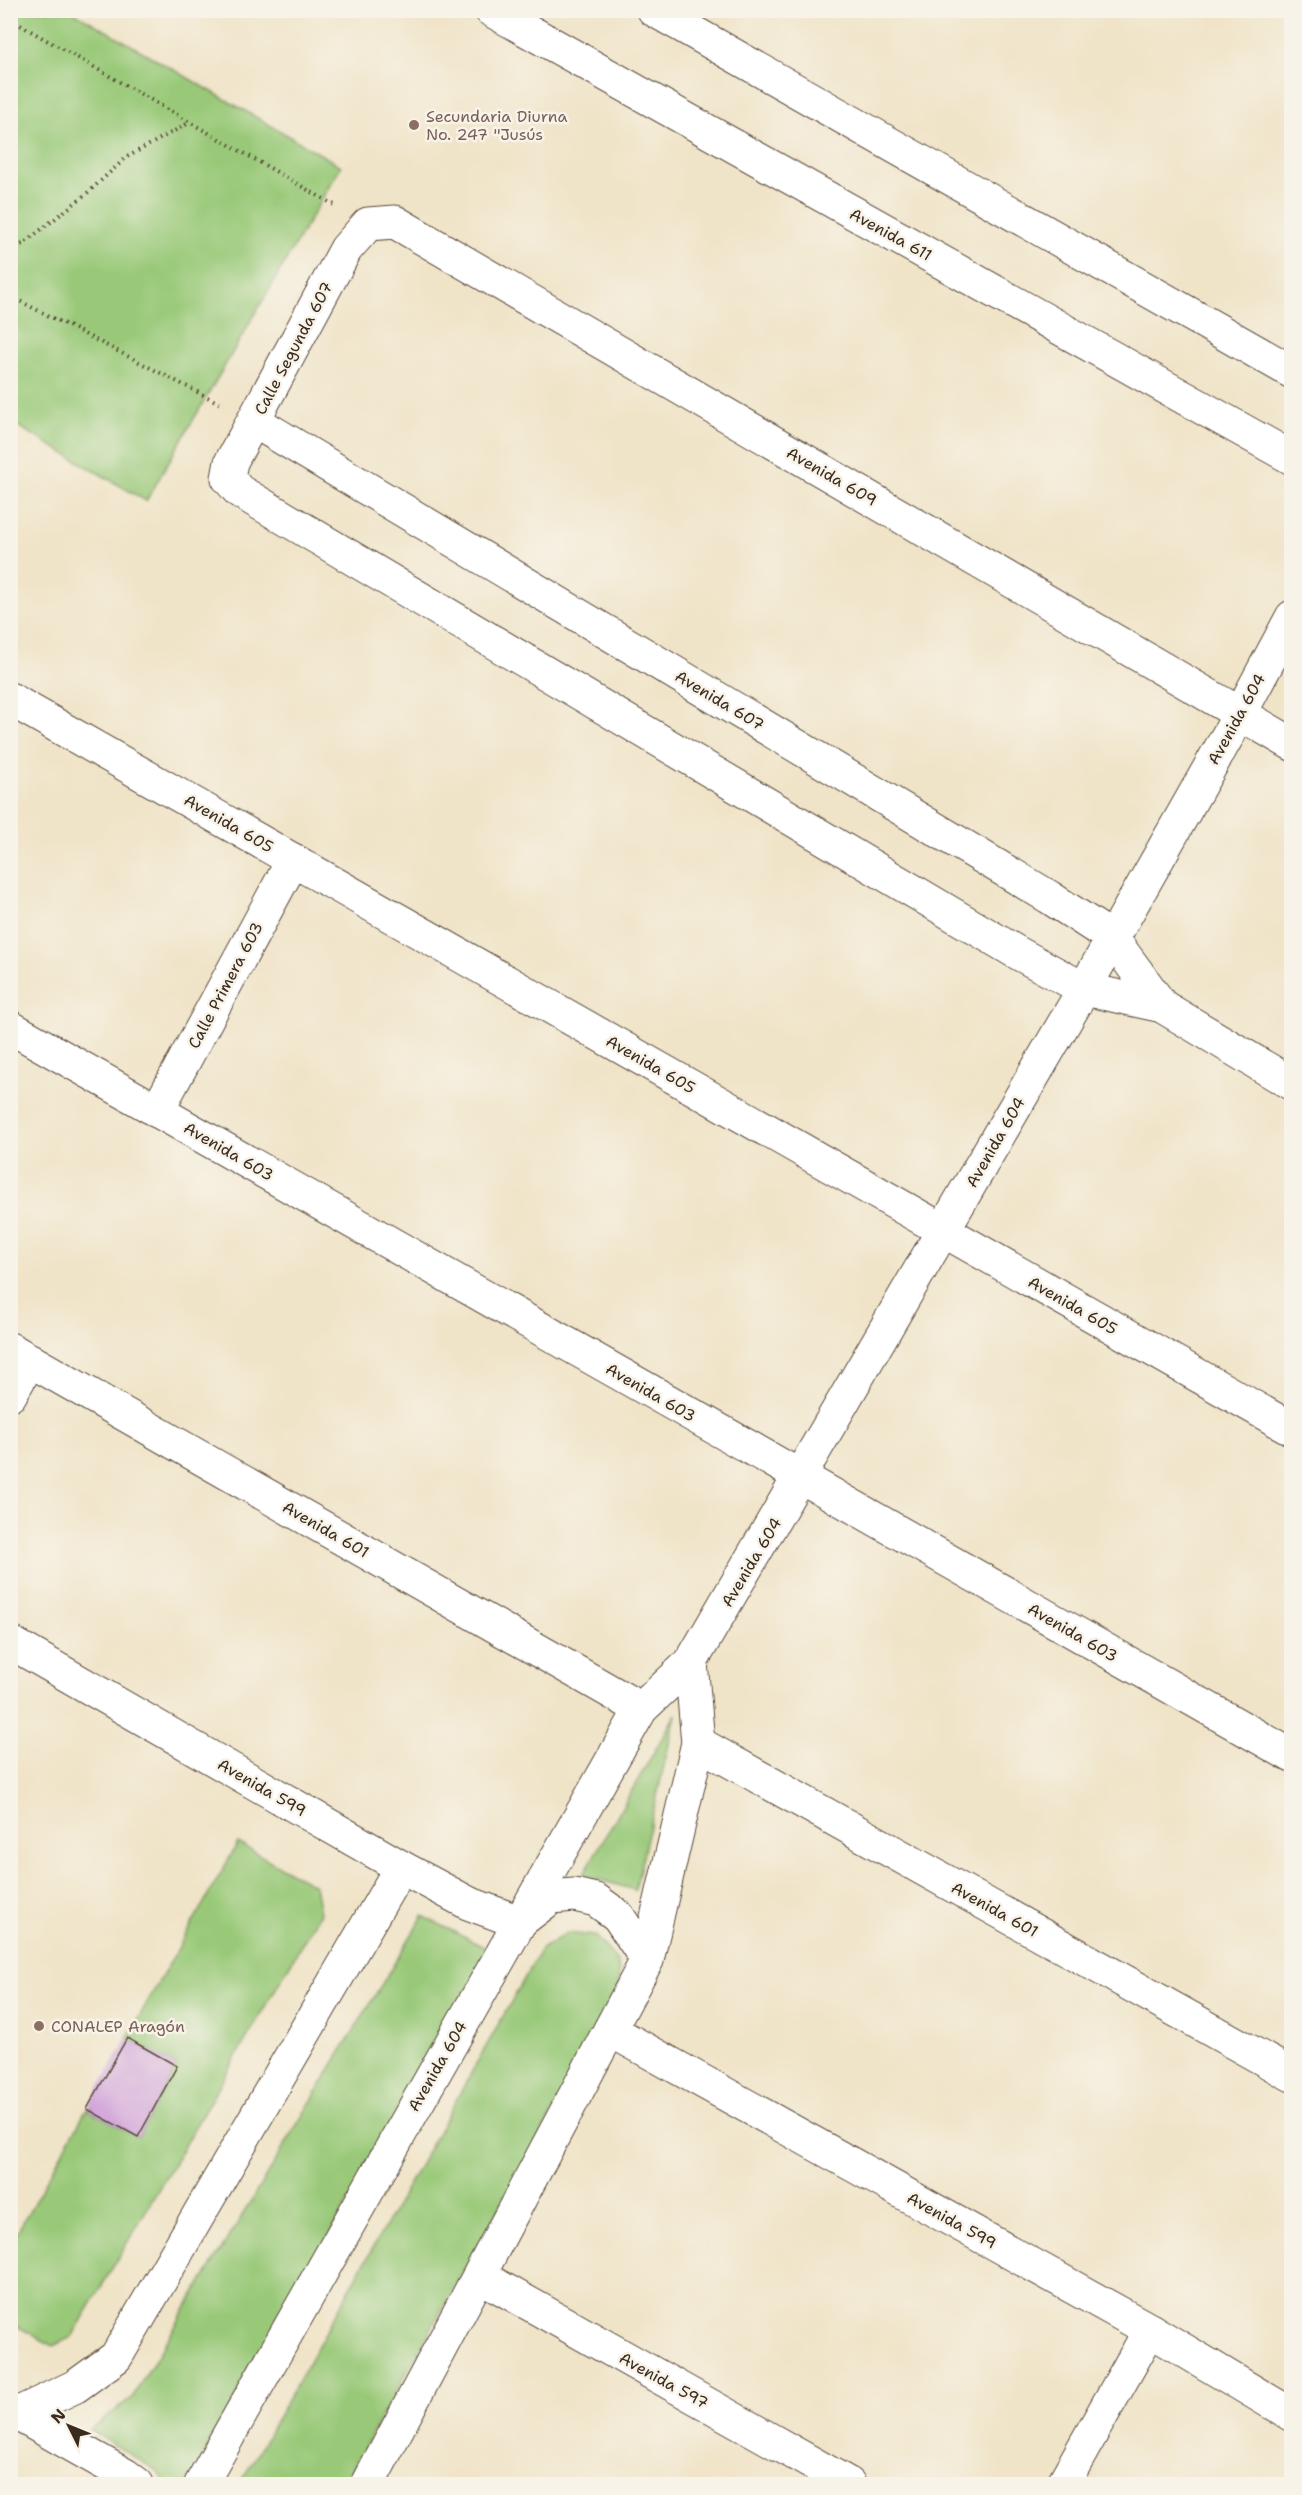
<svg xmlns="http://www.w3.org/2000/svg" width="1302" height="2495" font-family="'Shantell Sans',sans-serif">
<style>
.green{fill:#99c978;stroke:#6a7a4b;stroke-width:1.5}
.building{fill:#ce9ed9}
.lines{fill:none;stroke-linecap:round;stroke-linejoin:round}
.street-casing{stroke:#564638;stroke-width:35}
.secondary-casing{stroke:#564638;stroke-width:35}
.path{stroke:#564638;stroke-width:4;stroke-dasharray:1.5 4.5;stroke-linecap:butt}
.street{stroke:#fff;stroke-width:33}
.secondary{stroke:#fff;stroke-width:33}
.education-dot{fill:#8d6e63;stroke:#f7f3e8;stroke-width:2}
.labels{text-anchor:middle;stroke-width:5;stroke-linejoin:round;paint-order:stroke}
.education-label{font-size:16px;fill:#785e54;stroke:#f7f3e8;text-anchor:start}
.street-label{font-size:16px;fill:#3b2a1e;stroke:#f7f3e8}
</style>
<rect width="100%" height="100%" fill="#f7f3e8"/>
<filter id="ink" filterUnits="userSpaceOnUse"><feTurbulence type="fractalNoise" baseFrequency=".0167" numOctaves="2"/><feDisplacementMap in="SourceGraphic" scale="12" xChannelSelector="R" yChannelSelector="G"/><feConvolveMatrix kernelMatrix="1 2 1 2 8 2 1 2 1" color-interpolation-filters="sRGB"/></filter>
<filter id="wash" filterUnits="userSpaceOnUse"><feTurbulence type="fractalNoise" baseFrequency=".008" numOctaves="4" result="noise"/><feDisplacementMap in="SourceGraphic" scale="24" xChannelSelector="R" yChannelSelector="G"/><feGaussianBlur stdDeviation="1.35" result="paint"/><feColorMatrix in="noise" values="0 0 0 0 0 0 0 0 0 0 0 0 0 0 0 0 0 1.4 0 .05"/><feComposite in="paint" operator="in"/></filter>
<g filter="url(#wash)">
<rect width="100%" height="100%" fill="#f0e4c8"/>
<!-- green -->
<g class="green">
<path d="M11,10L72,11L341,166L146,501L11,422Z"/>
<path d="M676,1714L635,1890L583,1875Z"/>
<path d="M238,1843L315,1886L320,1913L72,2337L53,2346L11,2323V2243L87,2109L138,2137L177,2066L127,2038Z"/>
<path d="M423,1916L492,1951L187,2484H167L154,2469L90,2430L132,2398Z"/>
<path d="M567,1933L596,1936L618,1962L620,1993L344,2484H240L541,1949Z"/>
</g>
<g id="blocks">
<!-- building -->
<path class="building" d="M127,2038L177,2066L138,2137L87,2109Z"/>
</g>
</g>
<g filter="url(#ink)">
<use href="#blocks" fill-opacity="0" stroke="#564638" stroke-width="1.5"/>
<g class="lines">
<!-- street casing -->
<g class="street-casing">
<g id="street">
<path d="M491,10L1292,458"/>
<path d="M654,10L1292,372"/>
<path d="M254,421L1049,897L1112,938L1162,1006"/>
<path d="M10,699L1292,1429"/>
<path d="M1292,744L395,222L368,224L346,249L231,462L228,478L239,491L1016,952L1084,989L1162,1006L1292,1084"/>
<path d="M10,1027L1292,1756"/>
<path d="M157,1111L293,860"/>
<path d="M10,1349L641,1709"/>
<path d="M10,1395L30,1360"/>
<path d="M10,1642L401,1867L468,1903L519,1922"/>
<path d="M698,1743L1292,2075"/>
<path d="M610,2030L1150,2330L1292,2415"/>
<path d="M480,2276L849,2484"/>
<path d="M10,2410L125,2475L137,2484"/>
<path d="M17,2414L76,2386L116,2357L401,1867"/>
<path d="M1063,2484L1150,2330"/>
</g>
</g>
<!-- secondary casing -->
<g class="secondary-casing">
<g id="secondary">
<path d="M522,1920L552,1897L574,1895L596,1900L618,1916L647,1960"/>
<path d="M201,2484L641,1709L691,1662L1084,989L1240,714L1292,617"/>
<path d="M368,2484L647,1960L698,1743L691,1662"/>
</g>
</g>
<!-- path -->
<g class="path">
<path d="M10,19L336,206"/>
<path d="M10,249L23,244L85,195L127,157L189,123"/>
<path d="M10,296L221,404"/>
</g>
<!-- street -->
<use href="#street" class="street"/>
<!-- secondary -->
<use href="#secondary" class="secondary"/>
</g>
</g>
<!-- markers -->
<g class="education-dot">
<circle cx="414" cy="125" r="6"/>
<circle cx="39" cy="2026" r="6"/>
</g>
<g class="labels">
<!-- education labels -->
<g class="education-label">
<text x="426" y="122">Secundaria Diurna<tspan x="426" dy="18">No. 247 "Jusús</tspan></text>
<text x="51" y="2032">CONALEP Aragón</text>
</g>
<!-- street labels -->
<g class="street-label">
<text transform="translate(891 234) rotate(29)" y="6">Avenida 611</text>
<text transform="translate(293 348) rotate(-62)" y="6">Calle Segunda 607</text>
<text transform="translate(832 476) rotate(30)" y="6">Avenida 609</text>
<text transform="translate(720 700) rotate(31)" y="6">Avenida 607</text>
<text transform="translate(1236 719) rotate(-61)" y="6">Avenida 604</text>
<text transform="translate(229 823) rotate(30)" y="6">Avenida 605</text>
<text transform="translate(225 985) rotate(-62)" y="6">Calle Primera 603</text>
<text transform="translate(651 1064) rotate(30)" y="6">Avenida 605</text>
<text transform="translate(995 1142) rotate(-60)" y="6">Avenida 604</text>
<text transform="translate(229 1151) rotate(30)" y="6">Avenida 603</text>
<text transform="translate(1073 1305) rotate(30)" y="6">Avenida 605</text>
<text transform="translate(651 1392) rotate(30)" y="6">Avenida 603</text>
<text transform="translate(326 1529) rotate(30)" y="6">Avenida 601</text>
<text transform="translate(751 1562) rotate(-59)" y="6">Avenida 604</text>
<text transform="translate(1073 1632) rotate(30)" y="6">Avenida 603</text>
<text transform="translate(262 1787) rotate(30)" y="6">Avenida 599</text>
<text transform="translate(995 1909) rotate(29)" y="6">Avenida 601</text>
<text transform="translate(437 2066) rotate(-60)" y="6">Avenida 604</text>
<text transform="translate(952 2220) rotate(29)" y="6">Avenida 599</text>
<text transform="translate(664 2380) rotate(29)" y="6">Avenida 597</text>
</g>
</g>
<!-- margin -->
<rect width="1302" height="2495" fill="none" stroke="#f7f3e8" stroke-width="36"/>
<!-- north arrow -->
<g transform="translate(69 2426) rotate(313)" stroke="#f7f3e8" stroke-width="4.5" paint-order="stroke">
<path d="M0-4.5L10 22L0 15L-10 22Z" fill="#3b2a1e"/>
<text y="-9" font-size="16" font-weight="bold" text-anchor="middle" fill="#3b2a1e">N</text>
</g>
</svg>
